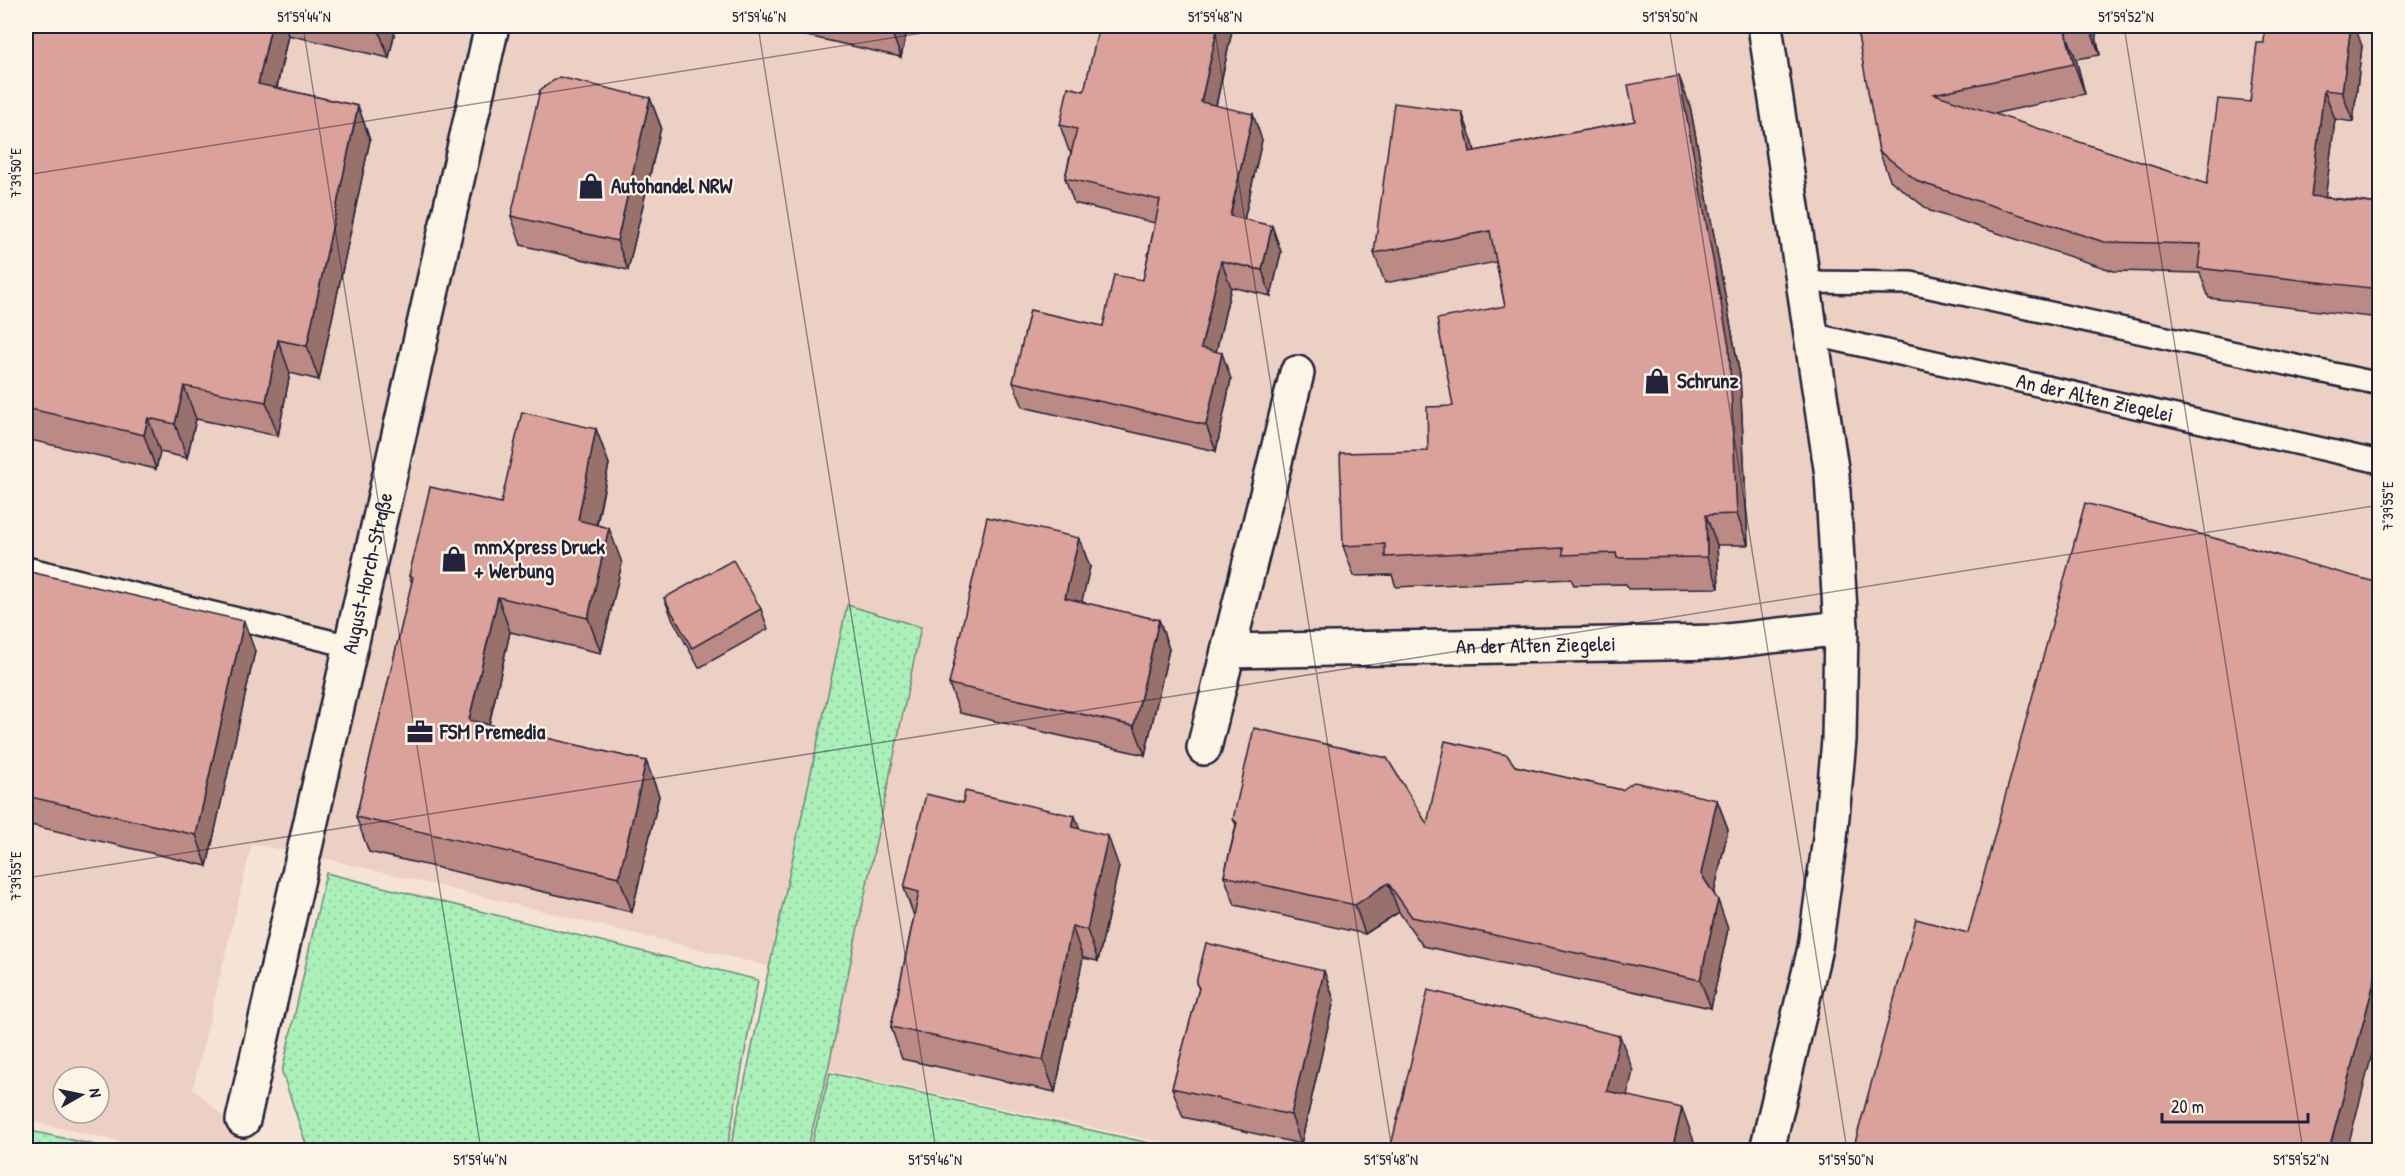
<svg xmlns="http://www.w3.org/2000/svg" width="2405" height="1176" font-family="'Patrick Hand',sans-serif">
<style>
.built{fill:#edd0c4;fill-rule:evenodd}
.grass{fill:url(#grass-dots);stroke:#66887a;stroke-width:1.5}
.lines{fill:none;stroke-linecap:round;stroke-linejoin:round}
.service-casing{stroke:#22223b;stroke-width:26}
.minor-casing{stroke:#22223b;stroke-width:38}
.service{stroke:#fcf5e5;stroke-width:21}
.minor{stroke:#fcf5e5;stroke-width:33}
.wall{fill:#bc8a85;stroke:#22223b;stroke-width:1.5}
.shaded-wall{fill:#99716c;stroke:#22223b;stroke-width:1.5}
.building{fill:#dba19b;stroke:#22223b;stroke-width:1.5}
.ticks{fill:none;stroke:#22223b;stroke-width:1.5;stroke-opacity:0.45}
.labels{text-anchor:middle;stroke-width:4.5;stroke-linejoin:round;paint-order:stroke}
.poi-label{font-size:21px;font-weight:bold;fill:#22223b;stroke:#fcf5e5;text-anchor:start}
.street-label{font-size:21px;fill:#22223b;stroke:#fcf5e5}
.neatline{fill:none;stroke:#22223b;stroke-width:2}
.ticks-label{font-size:15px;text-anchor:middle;fill:#22223b}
</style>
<defs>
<pattern id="grass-dots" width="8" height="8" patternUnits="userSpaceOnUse" patternTransform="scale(1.5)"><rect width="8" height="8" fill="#abefb9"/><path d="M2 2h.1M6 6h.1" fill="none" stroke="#93cda0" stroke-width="1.8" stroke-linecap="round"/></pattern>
</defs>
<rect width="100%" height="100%" fill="#f5e4d6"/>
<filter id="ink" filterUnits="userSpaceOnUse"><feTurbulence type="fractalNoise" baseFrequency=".0167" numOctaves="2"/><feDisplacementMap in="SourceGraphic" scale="12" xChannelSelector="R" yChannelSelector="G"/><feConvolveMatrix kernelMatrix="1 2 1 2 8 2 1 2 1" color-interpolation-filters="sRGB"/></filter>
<g filter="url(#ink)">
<!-- built -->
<path class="built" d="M26,26H2379V1150H1197L828,1070L921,627L848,605L768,966L331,860L252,844L193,1088L258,1150H156L26,1120ZM63,1077H99V1113H63Z"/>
<!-- grass -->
<g class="grass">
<path d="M847,605L921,627L828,1070L807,1150H730Z"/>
<path d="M326,873L758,980L727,1150H329L306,1144L282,1072Z"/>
<path d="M830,1073L1181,1150H810Z"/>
<path d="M26,1130L118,1150H26Z"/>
</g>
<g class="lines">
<!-- service casing -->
<g class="service-casing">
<g id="service">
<path d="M1803,282L1911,283L2380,384"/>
<path id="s1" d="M1811,334L2380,462"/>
<path d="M26,568L350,646"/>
</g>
</g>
<!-- minor casing -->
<g class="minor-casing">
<g id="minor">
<path d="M1765,26L1832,475L1841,628L1839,740L1830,838L1815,948L1767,1150"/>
<path id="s2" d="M1228,651L1719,642L1841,628"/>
<path d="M1204,748L1297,373"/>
<path id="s3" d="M243,1120L492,26"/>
</g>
</g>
<!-- service -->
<use href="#service" class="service"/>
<!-- minor -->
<use href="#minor" class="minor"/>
</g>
<!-- wall -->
<g class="wall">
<path d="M34,26H396L389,58L288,35L277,88L358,106L370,140L319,380L290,373L278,436L196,419L187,458L160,452L156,469L26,439V63Z"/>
<path d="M763,26H908L901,57Z"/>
<path d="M1233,26L1216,106L1262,140L1244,220L1272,226L1281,252L1271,296L1231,287L1216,352L1231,379L1216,451L1023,407L1013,382L1103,326L1143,280L1155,223L1074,203L1065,178L1071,152L1069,151L1060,125L1084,91Z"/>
<path d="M1865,26H2094L2100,55L2076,59L2085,94L1993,114L2207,184L2250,102L2264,43L2362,46L2353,122L2335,119L2325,197L2379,204V318L2209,298L2200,273L2114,271L1930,211L1890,180L1879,151Z"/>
<path d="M650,98L661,127L628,270L521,245L511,216Z"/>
<path d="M1690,106L1740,376L1748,545H1717L1719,588L1628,589L1626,584L1574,585L1571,579L1396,587L1392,575L1354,576L1343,546L1428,451L1453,406L1505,306L1496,262L1385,283L1374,253L1473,143L1475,151L1635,121Z"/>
<path d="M596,429L609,464L597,525L622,563L601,653L510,632L489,725L646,761L659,796L632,912L369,852L356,817L412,583L409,576Z"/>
<path d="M1079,538L1090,567L1081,602L1159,620L1169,649L1145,755L960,713L949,684Z"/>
<path d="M26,571L255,651L207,866L26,824Z"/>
<path d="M664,598L761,609L768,629L699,668L672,618Z"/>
<path d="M1515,766L1622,790L1717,800L1728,829L1714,894L1728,929L1711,1008L1423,946L1399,912L1365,934L1235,905L1224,876L1236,825L1233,819L1427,824Z"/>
<path d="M1080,829L1119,867L1098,961L1083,958L1055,1092L902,1059L891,1027L914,916L904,888Z"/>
<path d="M1324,971L1334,1000L1301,1144L1183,1117L1172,1088L1199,989L1196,983Z"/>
</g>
<!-- shaded-wall -->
<g class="shaded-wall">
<path d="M271,26H285L288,35L270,117L258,84Z"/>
<path d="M377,26H396L389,58Z"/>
<path d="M891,26H908L901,57L890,28Z"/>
<path d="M1218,26H1233L1211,128L1201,102Z"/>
<path d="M2089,26H2094L2100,55Z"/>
<path d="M2351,26H2355L2362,46L2353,122L2342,92Z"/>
<path d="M2065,30L2076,59L2085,94L2074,64Z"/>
<path d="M1679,76L1690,106L1740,376L1748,545L1737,514Z"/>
<path d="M2324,90L2335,119L2322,225L2311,196Z"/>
<path d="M650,98L661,127L628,270L617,241Z"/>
<path d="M358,106L370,140L319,380L307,346Z"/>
<path d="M1462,112L1473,143L1481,183L1470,152Z"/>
<path d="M1253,114L1262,140L1239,242L1230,216Z"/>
<path d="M1272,226L1281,252L1271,296L1262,270Z"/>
<path d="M1221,261L1231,287L1211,374L1201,348Z"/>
<path d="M278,340L290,373L278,436L266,402Z"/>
<path d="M1222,353L1231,379L1216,451L1206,425Z"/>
<path d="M184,386L196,419L187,458L175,424Z"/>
<path d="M148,418L160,452L156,469L144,435Z"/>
<path d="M596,429L609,464L590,555L578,520Z"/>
<path d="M1706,515L1717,545L1719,588L1707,557Z"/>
<path d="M609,528L622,563L601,653L588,618Z"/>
<path d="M1079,538L1090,567L1076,627L1065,598Z"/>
<path d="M498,597L510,632L482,755L469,720Z"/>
<path d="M1159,620L1169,649L1145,755L1134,726Z"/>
<path d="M244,621L255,651L207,866L196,835Z"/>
<path d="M646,761L659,796L632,912L619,877Z"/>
<path d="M1717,800L1728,829L1712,903L1701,874Z"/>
<path d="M1075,816L1087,847L1072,827Z"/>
<path d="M1108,836L1119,867L1098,961L1087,930Z"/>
<path d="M1388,883L1399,912L1365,934L1355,905Z"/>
<path d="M1718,900L1728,929L1711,1008L1700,980Z"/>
<path d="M1072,926L1083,958L1055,1092L1043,1060Z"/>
<path d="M2379,964V1028L2347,1150H2329Z"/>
<path d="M1324,971L1334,1000L1301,1144L1291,1115Z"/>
<path d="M1620,1036L1633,1071L1620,1126L1607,1091Z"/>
<path d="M1682,1108L1695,1144L1693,1150H1672Z"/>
</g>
<!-- building -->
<g class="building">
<path d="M34,26H271L258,84L358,106L307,346L278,340L266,402L184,386L175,424L148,418L144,435L26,408V63Z"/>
<path d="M878,26H891L890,28Z"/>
<path d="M1099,26H1218L1201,102L1253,114L1230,216L1272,226L1262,270L1221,261L1201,348L1222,353L1206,425L1013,382L1030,310L1103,326L1114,275L1143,280L1160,200L1065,178L1077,129L1060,125L1068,87L1084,91Z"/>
<path d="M1865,26H2087L2065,30L2074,64L1934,94L2207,184L2218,99L2250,102L2257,43H2264L2265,26H2351L2342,92L2324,90L2311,196L2379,204V289L2198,268L2201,244L2104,242L1919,182L1879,151L1858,36Z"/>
<path d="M1679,76L1729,346L1737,514L1706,515L1707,557L1617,558L1616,553L1563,555V548L1385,557V544L1343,546L1340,453L1428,451L1427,407L1453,406L1437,319L1505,306L1490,231L1374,253L1394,103L1462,112L1470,152L1635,121L1628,85Z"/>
<path d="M559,77L650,98L617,241L511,216L540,90Z"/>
<path d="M522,412L596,429L578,520L609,528L588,618L498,597L469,720L646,761L619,877L356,817L413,577L409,576L430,487L501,503Z"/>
<path d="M2085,503L2379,583V964L2329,1150H1853L1916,919L1968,933Z"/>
<path d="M987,517L1079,538L1065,598L1159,620L1134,726L949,684Z"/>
<path d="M733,560L761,609L692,648L664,598Z"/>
<path d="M26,571L244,621L196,835L26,796Z"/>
<path d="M1254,728L1387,758L1427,824L1445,741L1507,755L1515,766L1622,790L1634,782L1717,800L1701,874L1718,900L1700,980L1412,917L1388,883L1355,905L1224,876L1237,823L1233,819Z"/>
<path d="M965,791L1075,816L1072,827L1108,836L1087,930L1072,926L1043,1060L891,1027L919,892L904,888L926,794L963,803Z"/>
<path d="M1206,943L1324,971L1291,1115L1172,1088L1199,988L1196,983Z"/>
<path d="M1428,990L1620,1036L1607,1091L1682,1108L1672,1150H1390Z"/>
</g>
</g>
<!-- ticks -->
<path class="ticks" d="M303,26L481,1150M758,26L936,1150M1214,26L1392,1150M1669,26L1847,1150M2124,26L2303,1150M26,175L967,26M26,878L2380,505"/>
<!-- icons -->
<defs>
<g id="shop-bare" transform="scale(2.07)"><path d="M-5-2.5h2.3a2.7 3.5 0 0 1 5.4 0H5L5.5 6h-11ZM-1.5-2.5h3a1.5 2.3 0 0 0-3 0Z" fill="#22223b" stroke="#fcf5e5" stroke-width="2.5" paint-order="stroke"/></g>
<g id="office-bare" transform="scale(2.07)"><path d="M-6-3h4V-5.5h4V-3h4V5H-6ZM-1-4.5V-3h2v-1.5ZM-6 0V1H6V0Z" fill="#22223b" stroke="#fcf5e5" stroke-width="2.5" paint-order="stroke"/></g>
</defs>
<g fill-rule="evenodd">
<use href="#shop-bare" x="591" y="186"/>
<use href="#shop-bare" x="1657" y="381"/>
<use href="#shop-bare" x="454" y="559"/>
<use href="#office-bare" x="420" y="732"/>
</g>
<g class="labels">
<!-- poi labels -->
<g class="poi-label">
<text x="611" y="193">Autohandel NRW</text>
<text x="1677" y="388">Schrunz</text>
<text x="474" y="554">mmXpress Druck<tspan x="474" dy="24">+ Werbung</tspan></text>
<text x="440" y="739">FSM Premedia</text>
</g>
<!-- street labels -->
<g class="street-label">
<text dy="7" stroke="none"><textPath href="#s1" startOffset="291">An der Alten Ziegelei</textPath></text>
<text dy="7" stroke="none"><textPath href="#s3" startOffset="561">August-Horch-Straße</textPath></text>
<text dy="7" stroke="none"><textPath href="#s2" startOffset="308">An der Alten Ziegelei</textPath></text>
</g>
</g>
<!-- margin -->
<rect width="2405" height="1176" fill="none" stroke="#fcf5e5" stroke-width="66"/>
<!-- north arrow -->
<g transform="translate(81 1095) rotate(81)"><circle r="28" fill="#fcf5e5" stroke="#a5a1a1" stroke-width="1.5"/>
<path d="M0-4.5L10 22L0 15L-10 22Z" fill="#22223b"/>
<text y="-9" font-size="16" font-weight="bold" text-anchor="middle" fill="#22223b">N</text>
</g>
<!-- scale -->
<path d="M2162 1113v9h146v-9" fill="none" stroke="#22223b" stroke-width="3"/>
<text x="2171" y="1113" font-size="18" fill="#22223b" stroke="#fcf5e5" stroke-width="4.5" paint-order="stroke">20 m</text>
<rect x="33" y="33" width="2339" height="1110" class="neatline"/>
<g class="ticks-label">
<text x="304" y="22">51°59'44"N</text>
<text x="759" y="22">51°59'46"N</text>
<text x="1215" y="22">51°59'48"N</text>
<text x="1670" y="22">51°59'50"N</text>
<text x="2126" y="22">51°59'52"N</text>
<text transform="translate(16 173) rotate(-90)" y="5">7°39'50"E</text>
<text transform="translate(2388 506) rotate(-90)" y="5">7°39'55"E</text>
<text transform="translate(16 876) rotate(-90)" y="5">7°39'55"E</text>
<text x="480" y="1165">51°59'44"N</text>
<text x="935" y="1165">51°59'46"N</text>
<text x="1391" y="1165">51°59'48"N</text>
<text x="1846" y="1165">51°59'50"N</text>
<text x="2301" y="1165">51°59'52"N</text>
</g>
</svg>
